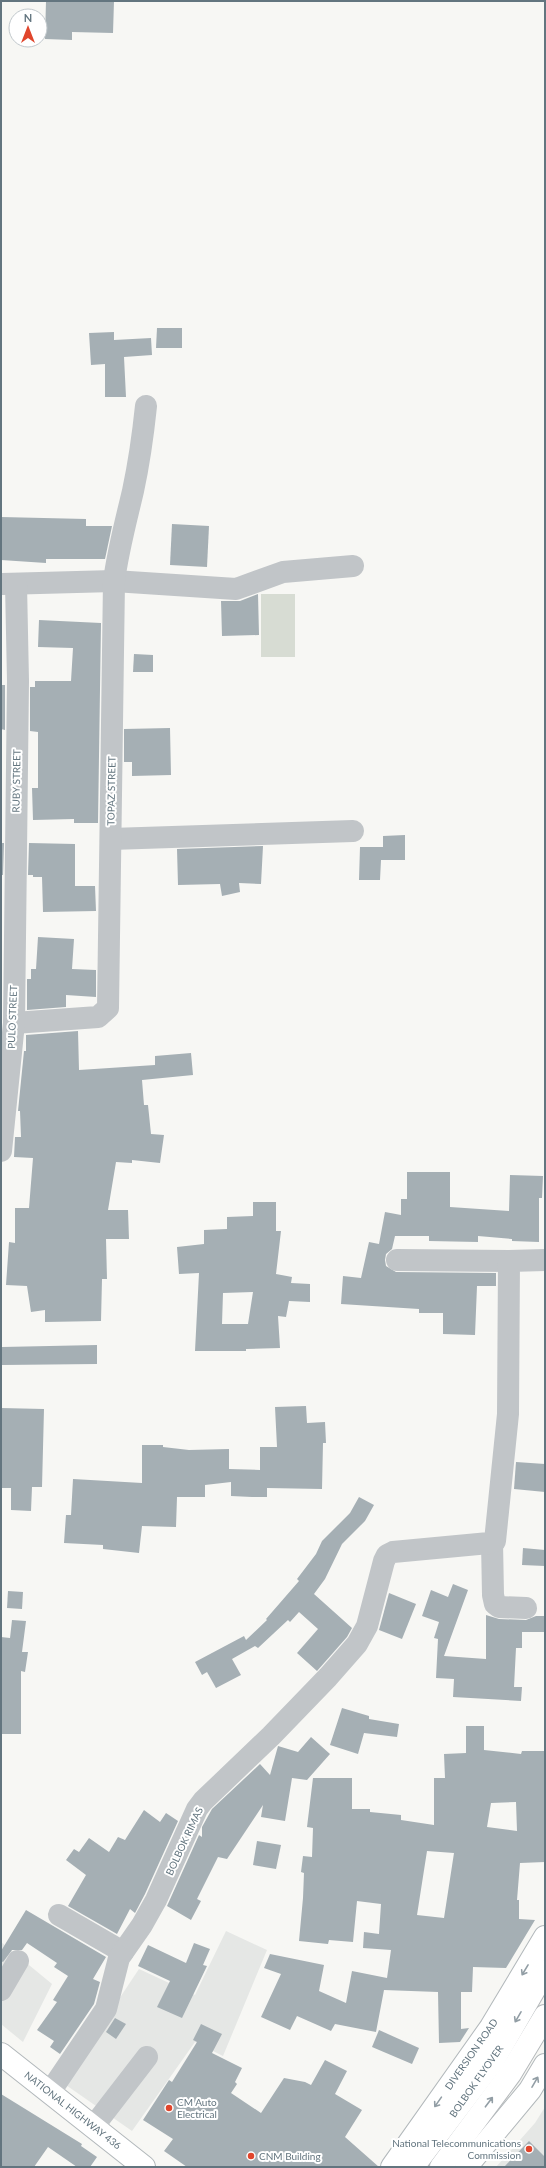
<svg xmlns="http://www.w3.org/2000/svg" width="546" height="2168" font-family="Lato,sans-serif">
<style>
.built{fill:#e5e7e5}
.green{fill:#d7dcd3}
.building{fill:#a5afb4;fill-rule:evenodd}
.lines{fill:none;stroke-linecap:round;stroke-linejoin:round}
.major-casing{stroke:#b2b8bb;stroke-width:24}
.highway-casing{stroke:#b4b8bb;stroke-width:24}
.minor{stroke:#c1c5c8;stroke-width:22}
.major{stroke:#fff;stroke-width:22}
.highway{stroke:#fff;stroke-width:22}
.oneway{stroke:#929ea5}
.poi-dot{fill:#e0452c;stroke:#fff;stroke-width:1.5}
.labels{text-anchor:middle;stroke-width:4;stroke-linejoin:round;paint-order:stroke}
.street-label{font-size:10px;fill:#63757f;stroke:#fff}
.poi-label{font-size:10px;fill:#63757f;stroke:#fff;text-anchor:start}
</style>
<rect width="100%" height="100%" fill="#f7f7f4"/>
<!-- built -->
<g class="built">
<path d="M226,1931L267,1950L223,2056L195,2042L132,2131L63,2083L139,1969L195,1995Z"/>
<path d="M1,1942L52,1984L23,2042L1,2024Z"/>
<path d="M545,2107V2167H496L535,2123Z"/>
</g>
<!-- green -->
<rect class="green" x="261" y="594" width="34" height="63"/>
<!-- building -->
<g class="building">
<path d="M46,1H114L113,33L72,32V40L45,39Z"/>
<path d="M157,328H182V348H156Z"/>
<path d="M114,332V340L151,338L152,355L124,357L126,397H105V364L91,365L89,333Z"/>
<path d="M1,517L86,519V526H112L105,559H46V563L1,560Z"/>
<path d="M172,524L209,526L207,567L170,565Z"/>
<path d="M258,594L259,635L222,636L221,601H240Z"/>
<path d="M39,620L101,623L98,823H74V819L33,820L32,788H38V732L30,731V687H35V681H71L73,648L38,647Z"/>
<path d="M134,654L153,655V672H133Z"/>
<path d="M1,685H5V730L1,729Z"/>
<path d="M170,728L171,775L132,776V762H124V729Z"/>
<path d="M405,835V860H381L380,880H359L360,847H383V836Z"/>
<path d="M1,843H4L3,875H1Z"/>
<path d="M29,843L75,844V886H95L96,911L43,912L42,877H33V875H28Z"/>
<path d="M263,846L261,884L239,883L240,892L222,896L220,884L178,885L177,849Z"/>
<path d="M38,937L74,939L72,969L96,970V997L66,995V1007L27,1010V979H31V969H36Z"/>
<path d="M78,1031L79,1070L155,1065V1056L191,1053L193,1075L142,1080L144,1105H148L151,1134L164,1135L160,1163L132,1160V1163L116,1162L108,1210H128L129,1239H106L107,1279H102L101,1321L45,1322V1310L31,1312L27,1286L6,1285L9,1242L15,1243V1208H29L33,1158L14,1157L15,1137H21L20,1111H18L24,1051H26V1035Z"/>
<path d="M407,1172H450V1207L509,1211L510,1175L543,1176L542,1198H539V1242L512,1241V1239L478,1236V1242L429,1241V1236H395L392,1249L386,1254L385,1260L386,1266L396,1272L496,1273V1286H477L475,1335L443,1334V1313H419V1309L341,1304L343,1276L361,1278L369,1242L379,1244L385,1212L401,1215V1199H407Z"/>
<path d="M253,1202H276V1231H281L276,1274L292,1277L291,1283L310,1284V1302L289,1301L286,1317L278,1316L280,1348L246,1349V1351H195L199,1273L179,1274L177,1247L204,1244V1230L227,1229V1217L253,1216ZM253,1292L248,1324H222L223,1293Z"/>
<path d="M97,1345V1364L2,1365V1347Z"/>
<path d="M306,1406L307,1423L325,1422L326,1443H323L322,1489L267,1488V1497H252L231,1496V1482L205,1485V1497H177L176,1527L142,1526L139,1553L103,1549V1545L64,1543L66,1515H71L73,1479L142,1483V1445H163V1447L189,1450L229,1449V1469L260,1470V1447H277L275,1407Z"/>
<path d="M1,1408L44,1409L42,1487H32L31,1511L11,1510V1488H1Z"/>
<path d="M516,1462L545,1464V1492L514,1489Z"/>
<path d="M359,1497L374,1505L365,1521L342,1544L325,1579L314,1594L352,1628L347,1637L317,1671L297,1653L318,1629L299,1612L290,1622L288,1620L258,1648L255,1646L232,1659L241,1675L216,1688L207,1672L202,1675L195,1662L244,1636L246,1640L267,1620L266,1619L299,1581L297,1579L316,1554L322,1541L350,1513Z"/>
<path d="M523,1548L545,1550V1566L522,1565Z"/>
<path d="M453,1584L468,1590L444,1656L486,1659V1615L499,1619L526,1620L536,1616H545V1632H522V1648H516L514,1687H522L521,1701L453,1697L454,1679L436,1678L438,1639L434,1638L439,1622L422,1616L431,1590L448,1597Z"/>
<path d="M8,1591L23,1592L22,1609L7,1608Z"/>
<path d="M389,1593L416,1604L402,1639L379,1630Z"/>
<path d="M12,1620L26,1621L22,1652H28L25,1672L21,1671V1734H1V1637L10,1638Z"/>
<path d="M342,1708L369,1716V1719L399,1724L397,1737L364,1733L358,1754L330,1745Z"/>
<path d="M466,1726H484V1750L521,1754L522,1751H545V1862L520,1863L517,1900H519V1919L535,1920L506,1968L473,1967L472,1992H461V2029L469,2028L460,2042L439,2043L438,1992L384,1990L376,2032L335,2024L331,2031L297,2016L290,2030L261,2017L281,1974L264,1968L270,1954L324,1965L319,1991L346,2003L352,1971L387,1978L391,1950L363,1948L364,1932L379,1934L381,1904L357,1901L353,1942L329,1940L328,1944L299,1941L303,1898L304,1873L301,1872L303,1856L312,1857L313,1828L307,1827L313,1778H352V1809H370V1812L401,1815V1820L434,1825V1778H445L444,1754L466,1753ZM516,1802L517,1831L487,1827L491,1803ZM427,1851L454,1853L444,1918L417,1915Z"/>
<path d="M311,1737L330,1754L307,1780L292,1778L285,1821L261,1817L263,1805L227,1859L218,1857L197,1899L201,1901L191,1920L167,1906L199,1835L202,1837V1827L212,1809L260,1764L270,1775L278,1746L298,1752Z"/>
<path d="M144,1810L160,1822L166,1813L178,1821L145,1894L135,1913L130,1909L117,1934L68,1906L86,1875L66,1860L74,1849L79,1852L89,1838L109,1852L118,1837L125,1840Z"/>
<path d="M257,1841L281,1845L276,1869L253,1865Z"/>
<path d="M26,1910L106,1957L93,1979L100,1982L94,2004L60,2054L50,2047L54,2041L37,2030L57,2002L53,2000L68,1976L54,1967L57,1963L27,1943L22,1950H12L3,1962L1,1961V1951Z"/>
<path d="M194,1943L210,1949L203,1965L207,1966L182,2018L157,2007L170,1981L138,1966L148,1945L186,1963Z"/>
<path d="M115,2018L126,2024L116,2039L106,2032Z"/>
<path d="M201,2024L222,2034L212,2053L242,2068L235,2082L237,2084L231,2093L261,2113L284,2078L305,2082L311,2085L325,2060L347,2071L335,2094L362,2110L345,2137L379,2167H187L164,2151L173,2139L143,2120L169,2080L172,2082L197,2042L193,2040Z"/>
<path d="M379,2030L419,2048L412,2064L372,2047Z"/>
<path d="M1,2094L82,2144L81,2146L97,2157L90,2167H77L48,2147L34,2167H1Z"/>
<path d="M529,2141L545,2157V2167H504Z"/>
</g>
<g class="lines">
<!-- major casing -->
<g class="major-casing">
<g id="major">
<path d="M1,2054L144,2167"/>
<path d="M392,2167L491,2027L545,1937"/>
<path d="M466,2167L530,2090L545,2065"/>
</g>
</g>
<!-- highway casing -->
<g class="highway-casing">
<g id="highway">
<path d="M413,2167L493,2061L545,1971"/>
<path d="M441,2167L510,2074L545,2016"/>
</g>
</g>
<!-- minor -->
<g class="minor">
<path d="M2,584L114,581L236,589L283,572L353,566"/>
<path d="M111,839L353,831"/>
<path d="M14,1023L98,1017L108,1008L114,581C118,550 126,521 133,491C139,463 143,435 146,406"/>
<path d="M1,1151L14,1023L18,681L16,584"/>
<path d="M397,1260L509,1261"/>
<path d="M492,1542L493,1595L495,1604L499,1607L526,1608"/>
<path d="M59,1915L123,1952"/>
<path d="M1,1990L18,1961"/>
<path d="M50,2092L106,2009L119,1958L142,1925L156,1900L197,1809L203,1801L271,1736L328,1677L357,1644L367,1626L384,1561L387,1555L393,1552L489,1543L495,1541L508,1414L509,1261L545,1260"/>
<path d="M93,2127L147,2057"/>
</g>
<!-- major -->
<use href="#major" class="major"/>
<!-- highway -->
<use href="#highway" class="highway"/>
</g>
<!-- one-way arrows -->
<defs><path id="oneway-shaft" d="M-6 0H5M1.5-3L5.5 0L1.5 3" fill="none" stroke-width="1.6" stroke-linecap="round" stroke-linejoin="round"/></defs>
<g class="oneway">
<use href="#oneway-shaft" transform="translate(525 1970) rotate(121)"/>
<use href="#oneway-shaft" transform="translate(518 2017) rotate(120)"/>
<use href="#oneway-shaft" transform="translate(535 2082) rotate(-60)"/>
<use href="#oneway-shaft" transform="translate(438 2102) rotate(125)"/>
<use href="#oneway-shaft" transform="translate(489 2102) rotate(-53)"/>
</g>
<!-- markers -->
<g class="poi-dot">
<circle cx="169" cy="2108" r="4"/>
<circle cx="529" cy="2149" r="4"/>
<circle cx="251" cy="2156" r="4"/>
</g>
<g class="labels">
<!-- street labels -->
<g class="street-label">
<text transform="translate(16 781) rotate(-89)" y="4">RUBY STREET</text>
<text transform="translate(111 791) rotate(-89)" y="4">TOPAZ STREET</text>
<text transform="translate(12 1017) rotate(-88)" y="4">PULO STREET</text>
<text transform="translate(184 1841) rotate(-65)" y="4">BOLBOK RIMAS</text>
<text transform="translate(471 2054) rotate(-55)" y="4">DIVERSION ROAD</text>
<text transform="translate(476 2081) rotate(-55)" y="4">BOLBOK FLYOVER</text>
<text transform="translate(73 2110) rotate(38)" y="4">NATIONAL HIGHWAY 436</text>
</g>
<!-- poi labels -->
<g class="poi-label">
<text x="177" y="2106">CM Auto<tspan x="177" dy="12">Electrical</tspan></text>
<text x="521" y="2147" text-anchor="end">National Telecommunications<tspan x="521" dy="12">Commission</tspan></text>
<text x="259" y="2160">CNM Building</text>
</g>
</g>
<!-- border -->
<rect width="546" height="2168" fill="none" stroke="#63757f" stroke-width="4"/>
<!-- north arrow -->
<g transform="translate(28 28)"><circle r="19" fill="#ffffff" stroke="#c1c8cc"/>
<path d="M0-3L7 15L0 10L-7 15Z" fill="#e0452c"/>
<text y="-6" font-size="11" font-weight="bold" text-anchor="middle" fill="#63757f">N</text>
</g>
</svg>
